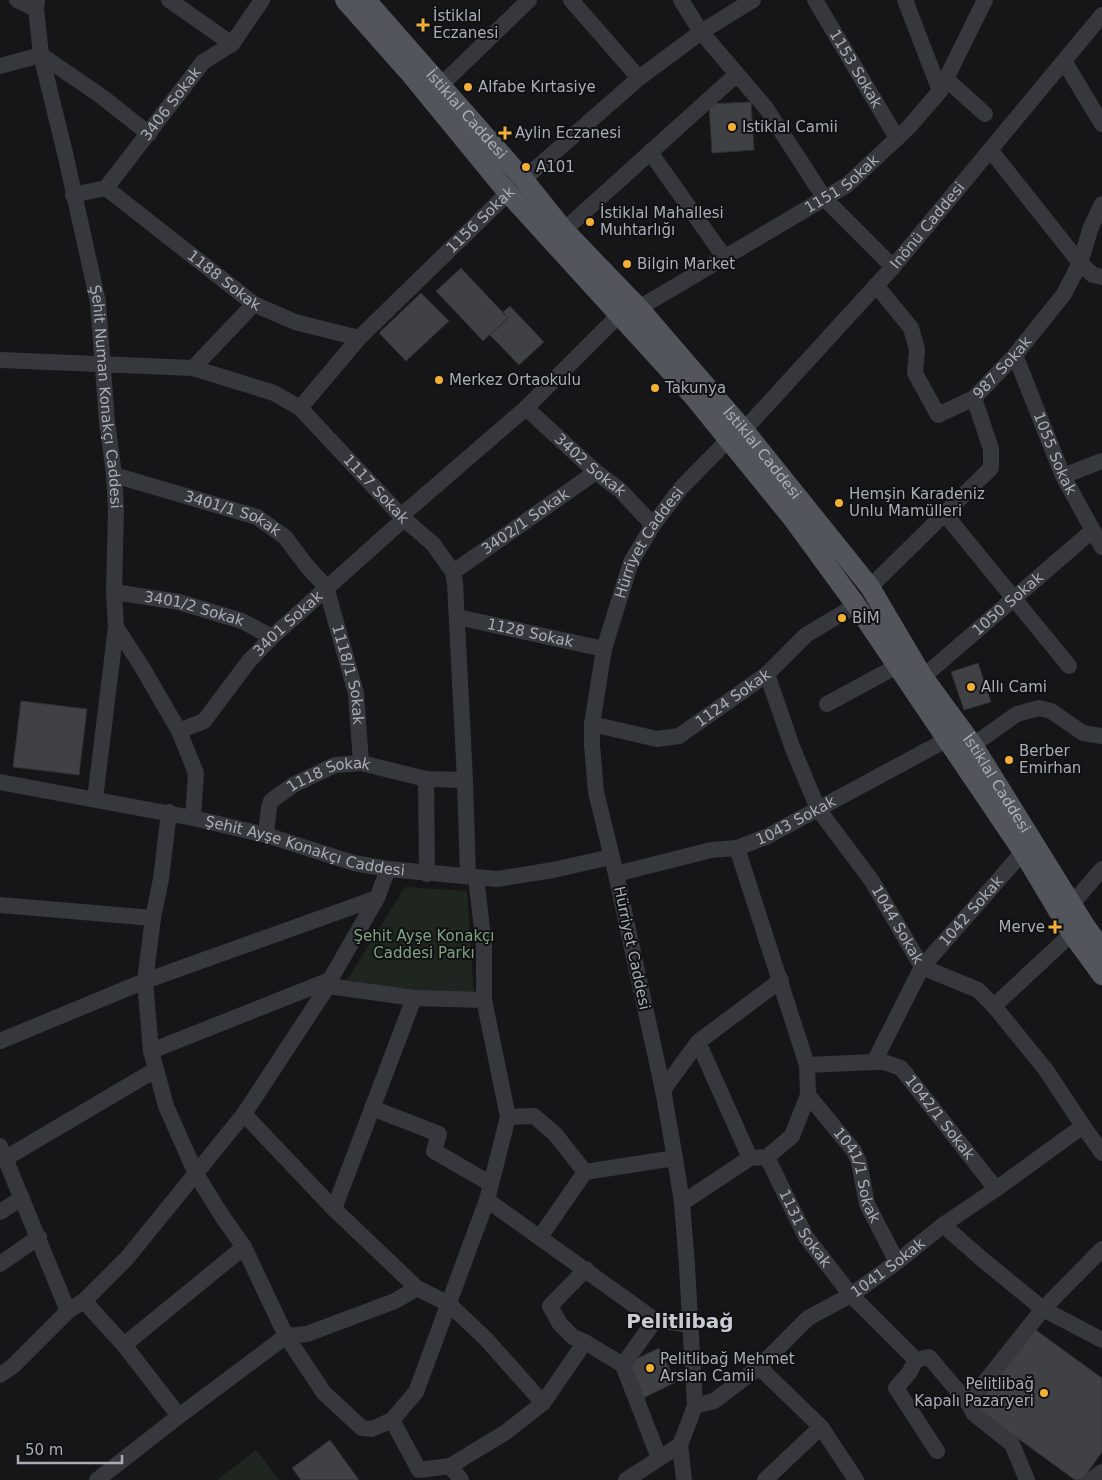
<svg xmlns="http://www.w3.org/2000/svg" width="1102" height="1480" font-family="'DejaVu Sans',sans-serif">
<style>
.green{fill:#1e261f}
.building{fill:#404145;stroke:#303034}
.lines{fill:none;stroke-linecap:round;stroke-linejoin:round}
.minor{stroke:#37383d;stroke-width:16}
.major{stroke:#53555c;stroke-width:20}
.poi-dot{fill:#f2b134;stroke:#111113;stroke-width:2}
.labels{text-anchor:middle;stroke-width:4;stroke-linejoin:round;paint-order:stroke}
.poi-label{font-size:15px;fill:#a8adb8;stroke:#111113;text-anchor:start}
.street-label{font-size:15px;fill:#a8adb8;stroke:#111113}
.park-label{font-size:15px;fill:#7fa381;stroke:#111113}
.district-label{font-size:20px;font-weight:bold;fill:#c9ccd4;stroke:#111113}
</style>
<rect width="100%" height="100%" fill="#161618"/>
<!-- green -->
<g class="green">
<path d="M405,887L467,891L474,996L411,991L347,980Z"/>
<path d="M256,1450L279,1480H217Z"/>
</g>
<!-- building -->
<g class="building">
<path d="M751,102L754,150L712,153L709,104Z"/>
<path d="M461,268L508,318L483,341L436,291Z"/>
<path d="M421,293L449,321L406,361L379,333Z"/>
<path d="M510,306L544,342L519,365L490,335L508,318L503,312Z"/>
<path d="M978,663L991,702L964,710L951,672Z"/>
<path d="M21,701L87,709L79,775L13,767Z"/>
<path d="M1033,1328L1102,1378V1452L1082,1480H1075L975,1407Z"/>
<path d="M659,1348L676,1382L641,1399L629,1376L634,1360Z"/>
<path d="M330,1440L359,1480H301L292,1468Z"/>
</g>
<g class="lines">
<!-- minor -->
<g class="minor">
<path d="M17,0L36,9"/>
<path id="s1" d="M37,0L36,9L41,55L65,153L98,302L107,422L114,475L116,509L114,592L116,627L95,799"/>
<path d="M169,0L232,44"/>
<path d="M571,0L639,78"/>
<path d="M681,0L701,32L766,108L825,199L893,267"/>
<path id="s2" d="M815,0L897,138"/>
<path d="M905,0L940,91"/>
<path d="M1064,61L1102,124"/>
<path d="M0,66L41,55L101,96L149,134"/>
<path d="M946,79L985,114"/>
<path d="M440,86L529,0"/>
<path d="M991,151L1080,263L1093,275L1102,277"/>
<path d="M650,152L725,258"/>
<path id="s3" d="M106,188L254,304L295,322L359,338"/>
<path id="s4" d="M73,195L106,188L203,62L232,44L262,0"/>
<path d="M564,230L737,74"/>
<path d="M876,285L911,328L917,349L915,373L938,415L974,398"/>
<path id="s5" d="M639,308L847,185L908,128L940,91L985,0"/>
<path id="s6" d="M1015,355L1063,476L1102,547"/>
<path id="s7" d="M0,360L193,368L274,393L300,408L404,519L433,544L453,572L455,583L465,780L468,876"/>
<path d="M193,368L254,304"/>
<path id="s8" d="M300,408L359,338L508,193L639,78L701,32L753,0"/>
<path id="s9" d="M526,408L596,472L620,490L653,525"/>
<path id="s10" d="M114,475L257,517L285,537L306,565L326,587L356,693L361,763"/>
<path d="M1063,476L1102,461"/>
<path d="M944,513L1069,666"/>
<path d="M402,515L526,408L619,315"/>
<path id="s11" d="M453,572L596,472"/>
<path id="s12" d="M870,587L991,468V449L974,398L1015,355L1064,294L1080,263L1091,227L1102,204"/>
<path id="s13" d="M114,592L179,602L242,621L272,637"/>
<path id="s14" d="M457,617L604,649"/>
<path d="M116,627L142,667L179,731L196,773L193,818"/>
<path id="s15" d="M767,674L793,749L818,809L872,881L922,967L978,990L994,1006L1046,1070L1083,1126L1102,1153"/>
<path id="s16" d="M923,677L1093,530"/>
<path d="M827,704L897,666"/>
<path id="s17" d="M592,724L657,739L679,736L767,674L806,635L856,605"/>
<path id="s18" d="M179,731L204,721L249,661L272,637L404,519"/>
<path d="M973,745L1017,714L1039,708L1051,711L1083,733L1102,736"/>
<path d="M426,779L427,874"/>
<path id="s19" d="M0,782L193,818L266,835L354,863L388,869L497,879L553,870L611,857"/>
<path d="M169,812L161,879L153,918L145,981L151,1051L166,1106L196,1174L222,1216L244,1247L286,1336L324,1393L362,1428L372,1429L392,1420L416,1392L487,1200L508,1117L484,1000V946L476,877"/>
<path id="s20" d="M266,835L269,807L271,801L293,785L335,765L361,763L426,779L465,780"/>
<path id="s21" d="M616,874L711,850L737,848L766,837L946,740L955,733"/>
<path d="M1072,904L1102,869"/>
<path d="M0,905L153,918"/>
<path d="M328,986L414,998L484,1000"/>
<path d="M994,1006L1080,926"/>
<path d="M0,1041L145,981L377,898"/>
<path d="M698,1042L750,1158"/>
<path d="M151,1051L330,980"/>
<path id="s22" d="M874,1062L922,967L1023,852L1035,854"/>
<path id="s23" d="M807,1065L874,1062H884L901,1068L996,1189"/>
<path d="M663,1090L698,1042L781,980"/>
<path id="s24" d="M808,1095L854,1151L859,1162L867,1204L897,1262"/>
<path d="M372,1108L439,1134L434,1151L491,1184"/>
<path d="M244,1114L334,1209L417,1288L449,1304L486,1339L543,1403"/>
<path d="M508,1117L534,1116L555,1134L585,1172L540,1237"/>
<path d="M0,1146L68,1311"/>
<path id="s25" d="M767,1157L806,1237L851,1295L916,1360L929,1357L968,1403L974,1414L1012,1444L1027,1480"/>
<path d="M6,1158L155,1070"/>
<path d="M585,1172L675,1158"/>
<path d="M487,1200L655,1320L691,1325"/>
<path d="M682,1203L750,1158L767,1157L792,1136L808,1095L807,1065L737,848"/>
<path d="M334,1209L414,998"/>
<path d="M0,1212L22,1198"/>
<path d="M943,1225L983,1260L1043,1309L1102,1340"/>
<path d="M0,1264L39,1237"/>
<path d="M586,1269L550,1306L560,1324L573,1337L585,1342L623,1365L655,1320"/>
<path d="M84,1301L124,1345L179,1416"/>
<path d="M124,1345L244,1247"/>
<path d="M916,1360L909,1373L896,1388L937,1451"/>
<path d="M623,1365L659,1458"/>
<path d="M759,1367L821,1427L856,1480"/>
<path d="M0,1375L13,1366L68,1311L84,1301L127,1258L244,1114L328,986L330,980L377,898L388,869"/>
<path d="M968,1403L1043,1309L1102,1249"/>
<path id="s26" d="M695,1406L714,1401L759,1367L808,1318L851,1295L897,1262L943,1225L996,1189L1083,1126"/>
<path d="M392,1420L419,1470L450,1466L506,1432L543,1403L585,1342"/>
<path d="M680,1445L684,1480"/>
<path d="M450,1466L461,1480"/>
<path d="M97,1480L179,1416L286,1336L307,1334L395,1301L417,1288"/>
<path id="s27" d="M626,1480L680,1445L695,1406L687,1266L682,1203L675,1158L663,1090L616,874L596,792L592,745V724L604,649L631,562L653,525L681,488L728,440L744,430L755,418L893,267L1102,15"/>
<path d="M765,1480L821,1427"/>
<path d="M1091,1480L1102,1472"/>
</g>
<!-- major -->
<g class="major">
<path d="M345,0L408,71L508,193L693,396L793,519L856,605L1023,852L1072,934L1102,975"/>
<path id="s28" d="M366,0L524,180L564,230L639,308L744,430L870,587L923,677L973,745L1084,924L1102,949"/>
</g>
</g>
<!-- markers -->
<g class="poi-dot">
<path d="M420.5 17.5h5v5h5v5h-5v5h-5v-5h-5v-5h5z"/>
<circle cx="468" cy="87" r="5"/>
<circle cx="732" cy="127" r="5"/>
<path d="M502.5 125.5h5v5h5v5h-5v5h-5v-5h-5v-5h5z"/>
<circle cx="526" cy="167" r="5"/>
<circle cx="590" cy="222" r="5"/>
<circle cx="627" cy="264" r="5"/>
<circle cx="439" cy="380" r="5"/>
<circle cx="655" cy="388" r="5"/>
<circle cx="839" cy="503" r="5"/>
<circle cx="842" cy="618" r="5"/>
<circle cx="971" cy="687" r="5"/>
<circle cx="1009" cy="760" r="5"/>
<path d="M1052.5 919.5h5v5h5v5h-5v5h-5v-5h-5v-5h5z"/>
<circle cx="650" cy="1368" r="5"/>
<circle cx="1044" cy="1393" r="5"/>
</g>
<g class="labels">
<!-- poi labels -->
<g class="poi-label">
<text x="433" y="21">İstiklal<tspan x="433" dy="17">Eczanesi</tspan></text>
<text x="478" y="92">Alfabe Kırtasiye</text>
<text x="742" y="132">Istiklal Camii</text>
<text x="515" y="138">Aylin Eczanesi</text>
<text x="536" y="172">A101</text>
<text x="600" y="218">İstiklal Mahallesi<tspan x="600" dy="17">Muhtarlığı</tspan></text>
<text x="637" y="269">Bilgin Market</text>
<text x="449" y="385">Merkez Ortaokulu</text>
<text x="665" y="393">Takunya</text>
<text x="849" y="499">Hemşin Karadeniz<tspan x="849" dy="17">Unlu Mamülleri</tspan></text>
<text x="852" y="623">BİM</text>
<text x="981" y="692">Allı Cami</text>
<text x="1019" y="756">Berber<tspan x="1019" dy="17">Emirhan</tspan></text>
<text x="1045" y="932" text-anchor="end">Merve</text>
<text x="660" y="1364">Pelitlibağ Mehmet<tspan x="660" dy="17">Arslan Camii</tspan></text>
<text x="1034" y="1389" text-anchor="end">Pelitlibağ<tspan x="1034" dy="17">Kapalı Pazaryeri</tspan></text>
</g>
<!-- street labels -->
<g class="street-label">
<text dy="5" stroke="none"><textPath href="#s2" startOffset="80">1153 Sokak</textPath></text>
<text dy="5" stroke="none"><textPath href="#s4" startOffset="140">3406 Sokak</textPath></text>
<text dy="5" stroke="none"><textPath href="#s28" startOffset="152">İstiklal Caddesi</textPath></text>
<text dy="5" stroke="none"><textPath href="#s5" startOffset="238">1151 Sokak</textPath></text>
<text dy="5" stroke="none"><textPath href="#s8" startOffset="261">1156 Sokak</textPath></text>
<text dy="5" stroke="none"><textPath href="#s27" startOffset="1415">Inönü Caddesi</textPath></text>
<text dy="5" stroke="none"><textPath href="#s3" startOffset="150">1188 Sokak</textPath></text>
<text dy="5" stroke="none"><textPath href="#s12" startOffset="284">987 Sokak</textPath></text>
<text dy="5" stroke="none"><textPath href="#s1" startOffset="404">Şehit Numan Konakçı Caddesi</textPath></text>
<text dy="5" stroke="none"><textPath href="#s6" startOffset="106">1055 Sokak</textPath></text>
<text dy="5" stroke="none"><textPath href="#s28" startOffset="602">İstiklal Caddesi</textPath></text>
<text dy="5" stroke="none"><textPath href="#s9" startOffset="86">3402 Sokak</textPath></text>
<text dy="5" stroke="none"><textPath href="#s7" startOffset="419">1117 Sokak</textPath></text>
<text dy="5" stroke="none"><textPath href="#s10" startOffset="125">3401/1 Sokak</textPath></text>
<text dy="5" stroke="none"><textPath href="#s11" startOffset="88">3402/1 Sokak</textPath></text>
<text dy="5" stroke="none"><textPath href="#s27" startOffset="990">Hürriyet Caddesi</textPath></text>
<text dy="5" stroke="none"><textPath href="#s16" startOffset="112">1050 Sokak</textPath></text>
<text dy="5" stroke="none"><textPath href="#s13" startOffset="82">3401/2 Sokak</textPath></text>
<text dy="5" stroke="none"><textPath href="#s18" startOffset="156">3401 Sokak</textPath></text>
<text dy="5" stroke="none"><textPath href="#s14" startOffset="75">1128 Sokak</textPath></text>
<text dy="5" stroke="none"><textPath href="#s10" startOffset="339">1118/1 Sokak</textPath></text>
<text dy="5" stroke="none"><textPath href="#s17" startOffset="155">1124 Sokak</textPath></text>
<text dy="5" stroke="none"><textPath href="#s20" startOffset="100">1118 Sokak</textPath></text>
<text dy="5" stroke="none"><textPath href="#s28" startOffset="1008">İstiklal Caddesi</textPath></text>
<text dy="5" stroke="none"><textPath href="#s21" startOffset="189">1043 Sokak</textPath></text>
<text dy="5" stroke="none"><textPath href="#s19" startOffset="312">Şehit Ayşe Konakçı Caddesi</textPath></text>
<text dy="5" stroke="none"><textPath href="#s22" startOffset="181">1042 Sokak</textPath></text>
<text dy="5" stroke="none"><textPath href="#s15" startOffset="285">1044 Sokak</textPath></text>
<text transform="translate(632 948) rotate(78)" y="5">Hürriyet Caddesi</text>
<text dy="5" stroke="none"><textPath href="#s23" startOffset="158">1042/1 Sokak</textPath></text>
<text dy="5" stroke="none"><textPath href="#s24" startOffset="96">1041/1 Sokak</textPath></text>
<text dy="5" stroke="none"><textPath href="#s25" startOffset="81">1131 Sokak</textPath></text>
<text dy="5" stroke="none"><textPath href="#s26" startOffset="240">1041 Sokak</textPath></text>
</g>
<!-- park labels -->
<g class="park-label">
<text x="424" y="941">Şehit Ayşe Konakçı<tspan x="424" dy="17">Caddesi Parkı</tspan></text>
</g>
<!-- district labels -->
<g class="district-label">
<text x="680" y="1328">Pelitlibağ</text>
</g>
</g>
<!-- scale -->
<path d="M18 1455v8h104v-8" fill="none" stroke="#a8adb8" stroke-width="2.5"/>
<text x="25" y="1455" font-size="15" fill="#a8adb8" stroke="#111113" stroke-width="4" paint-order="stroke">50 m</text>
</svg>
